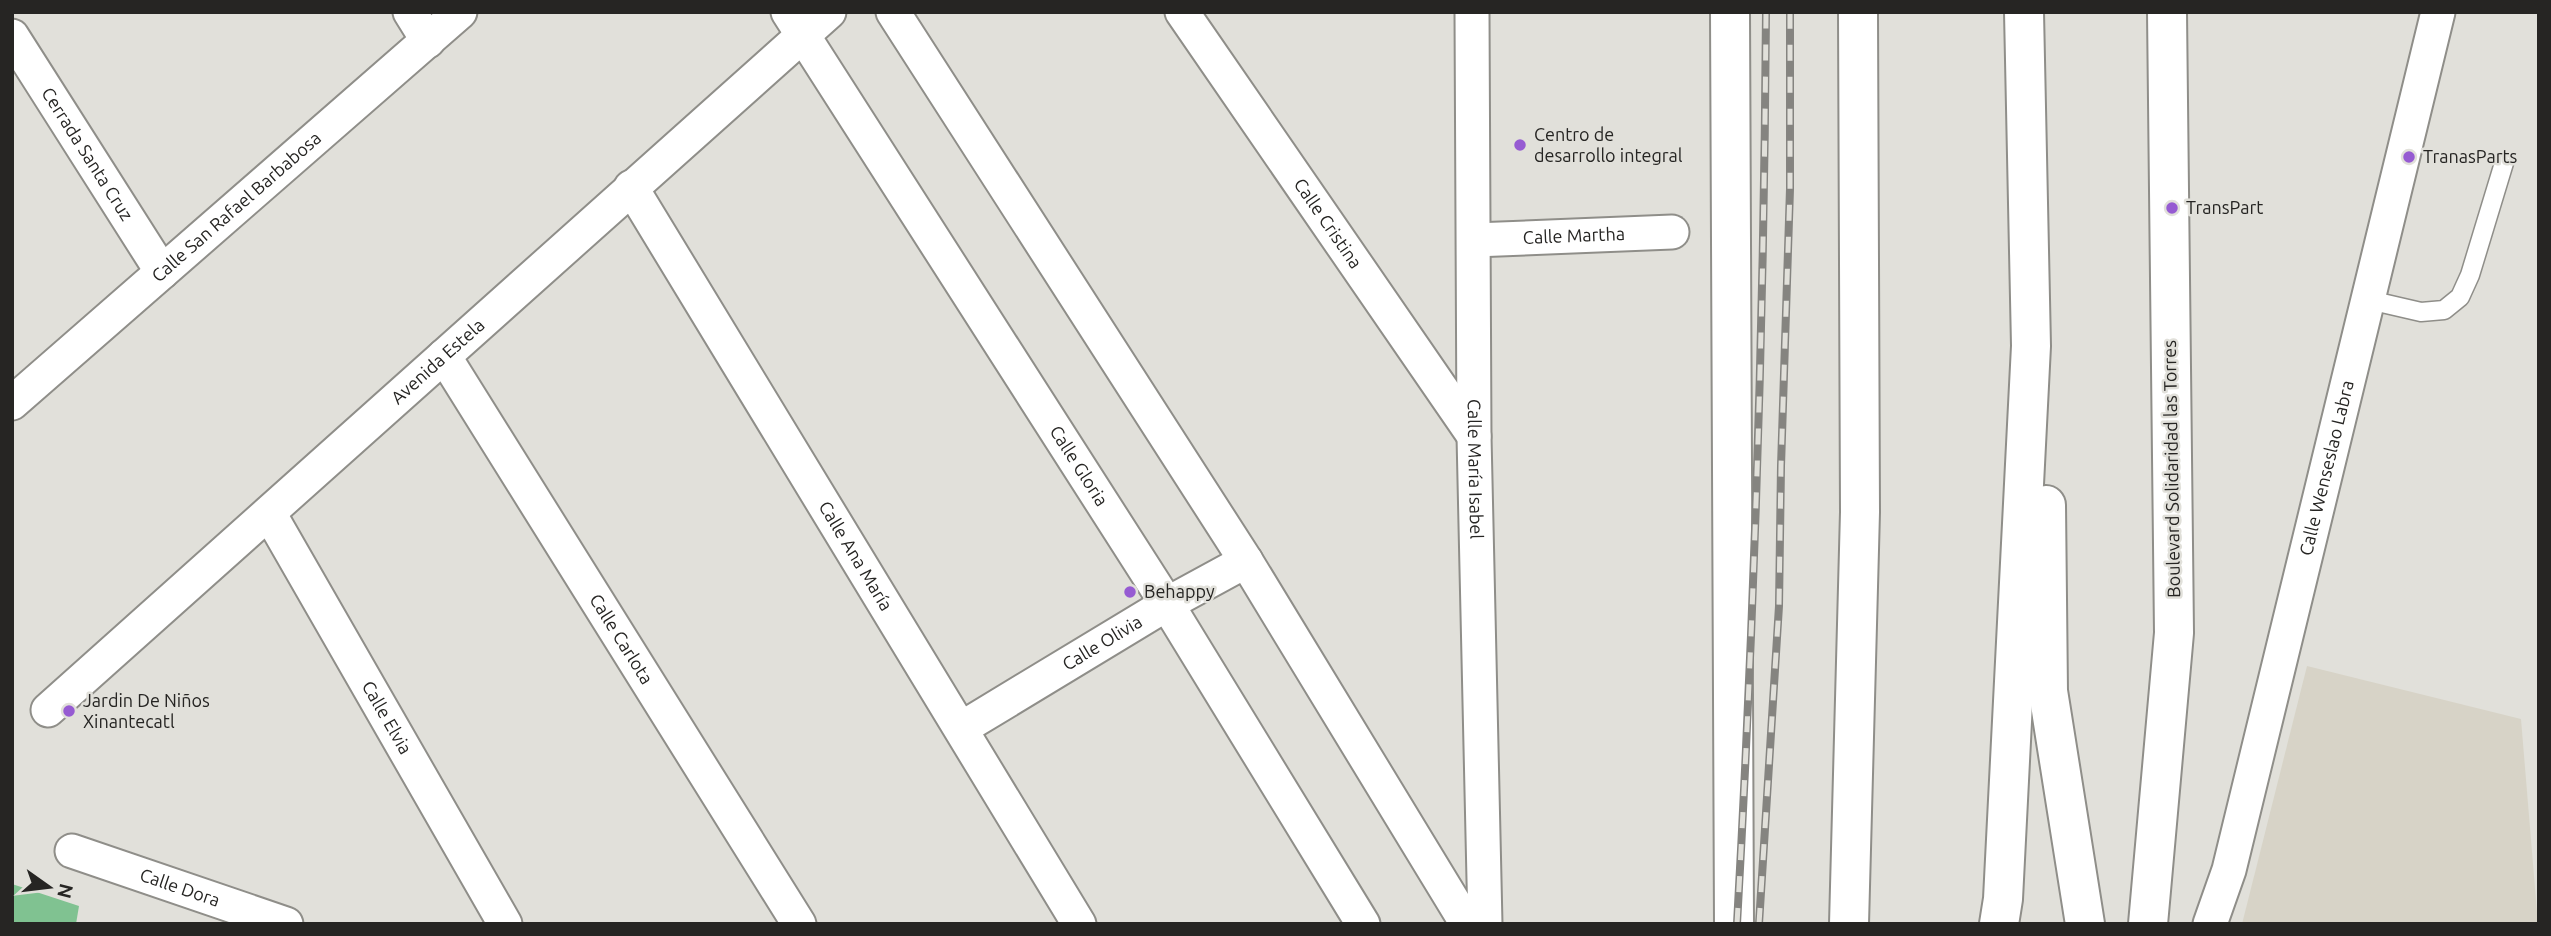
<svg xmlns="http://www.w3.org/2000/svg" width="2551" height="936" font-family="Ubuntu,sans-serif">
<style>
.built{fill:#d7d3c7}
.green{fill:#80c291}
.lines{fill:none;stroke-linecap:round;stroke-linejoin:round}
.service-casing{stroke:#8f8e89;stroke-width:21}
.minor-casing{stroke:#8f8e89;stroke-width:37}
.secondary-casing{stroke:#8f8e89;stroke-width:42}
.trunk-casing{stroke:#8f8e89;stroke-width:42}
.service{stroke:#fff;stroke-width:18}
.minor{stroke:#fff;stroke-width:33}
.secondary{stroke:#fff;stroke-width:38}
.trunk{stroke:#fff;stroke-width:38}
.rail-casing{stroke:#858480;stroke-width:8}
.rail{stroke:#e1e0da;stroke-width:5;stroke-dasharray:16;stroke-linecap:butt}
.poi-dot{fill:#965bd2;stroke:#e1e0da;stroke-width:2.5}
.labels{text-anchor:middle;stroke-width:5;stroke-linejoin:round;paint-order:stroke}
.poi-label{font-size:18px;fill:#262523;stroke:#e1e0da;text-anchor:start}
.street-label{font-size:18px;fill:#262523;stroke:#e1e0da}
</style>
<rect width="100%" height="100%" fill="#e1e0da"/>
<!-- built -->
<path class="built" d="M2307,666L2521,719L2538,924H2242Z"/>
<!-- green -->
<path class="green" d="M12,884L79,906L76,924H12Z"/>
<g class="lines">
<!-- service casing -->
<g class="service-casing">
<path id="service" d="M2369,300L2421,312L2444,310L2460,297L2470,275L2504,163"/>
</g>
<!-- minor casing -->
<g class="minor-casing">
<g id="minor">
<path d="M410,12L428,41"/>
<path id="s1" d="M788,12L1167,604L1363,924"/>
<path d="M893,12L1246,561L1467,924"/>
<path id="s2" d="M1182,12L1474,436"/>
<path id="s3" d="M1472,12L1474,436L1485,924"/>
<path id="s4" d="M12,36L162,272"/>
<path id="s5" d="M631,187L1079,924"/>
<path id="s6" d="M1474,240L1672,232"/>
<path id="s7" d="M444,356L799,924"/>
<path id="s8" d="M12,403L460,12"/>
<path id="s9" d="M269,513L505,924"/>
<path id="s10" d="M48,710L829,12"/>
<path id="s11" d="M962,728L1167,604L1246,561"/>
<path id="s12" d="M72,851L286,924"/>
<path id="s13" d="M2210,924L2229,870L2438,12"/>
</g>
</g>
<!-- secondary casing -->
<g class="secondary-casing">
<g id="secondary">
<path d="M1730,12L1734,924"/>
<path d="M2148,924L2174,633L2167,12"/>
</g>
</g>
<!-- trunk casing -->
<g class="trunk-casing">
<g id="trunk">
<path d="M2046,505L2048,691L2085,924"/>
<path d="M1849,924L1860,512L1858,12"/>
<path d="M1999,924L2003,899L2031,346L2024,12"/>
</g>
</g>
<!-- service -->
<use href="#service" class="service"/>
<!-- minor -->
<use href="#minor" class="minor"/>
<!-- secondary -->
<use href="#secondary" class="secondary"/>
<!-- trunk -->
<use href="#trunk" class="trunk"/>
<!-- rail casing -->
<g class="rail-casing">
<g id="rail">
<path d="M1737,924C1754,620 1764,317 1766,12"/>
<path d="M1759,924L1779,606L1781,466L1790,189V12"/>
</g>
</g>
<!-- rail -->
<use href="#rail" class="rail"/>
</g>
<!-- markers -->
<g class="poi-dot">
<circle cx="1520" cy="145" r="7"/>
<circle cx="2409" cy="157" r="7"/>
<circle cx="2172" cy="208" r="7"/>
<circle cx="1130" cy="592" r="7"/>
<circle cx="69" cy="711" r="7"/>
</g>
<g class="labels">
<!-- poi labels -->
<g class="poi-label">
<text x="1534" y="141">Centro de<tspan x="1534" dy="21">desarrollo integral</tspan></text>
<text x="2423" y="163">TranasParts</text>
<text x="2186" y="214">TransPart</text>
<text x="1144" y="598">Behappy</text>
<text x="83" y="707">Jardin De Niños<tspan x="83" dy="21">Xinantecatl</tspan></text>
</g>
<!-- street labels -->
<g class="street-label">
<text dy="6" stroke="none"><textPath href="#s4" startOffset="140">Cerrada Santa Cruz</textPath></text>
<text dy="6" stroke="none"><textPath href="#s8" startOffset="298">Calle San Rafael Barbabosa</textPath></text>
<text dy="6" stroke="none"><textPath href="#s2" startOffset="257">Calle Cristina</textPath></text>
<text dy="6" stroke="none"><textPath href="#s6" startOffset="100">Calle Martha</textPath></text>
<text dy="6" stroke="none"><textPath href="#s10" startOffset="523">Avenida Estela</textPath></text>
<text dy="6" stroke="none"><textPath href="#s1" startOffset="539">Calle Gloria</textPath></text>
<text dy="6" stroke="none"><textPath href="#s3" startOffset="457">Calle María Isabel</textPath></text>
<text transform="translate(2172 469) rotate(-91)" y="6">Boulevard Solidaridad las Torres</text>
<text dy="6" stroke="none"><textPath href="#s13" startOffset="471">Calle Wenseslao Labra</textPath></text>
<text dy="6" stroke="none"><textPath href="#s5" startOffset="432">Calle Ana María</textPath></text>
<text dy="6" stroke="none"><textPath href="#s7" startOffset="334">Calle Carlota</textPath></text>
<text dy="6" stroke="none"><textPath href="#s11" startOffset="164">Calle Olivia</textPath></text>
<text dy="6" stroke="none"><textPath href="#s9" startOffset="236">Calle Elvia</textPath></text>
<text dy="6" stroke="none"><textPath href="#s12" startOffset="114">Calle Dora</textPath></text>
</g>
</g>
<!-- border -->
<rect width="2551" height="936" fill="none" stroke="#262523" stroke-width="28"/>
<!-- north arrow -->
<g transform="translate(49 887) rotate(104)" stroke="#e1e0da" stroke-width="5" paint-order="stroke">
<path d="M0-5L12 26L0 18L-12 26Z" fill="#262523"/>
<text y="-10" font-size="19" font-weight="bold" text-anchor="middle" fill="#262523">N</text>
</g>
</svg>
